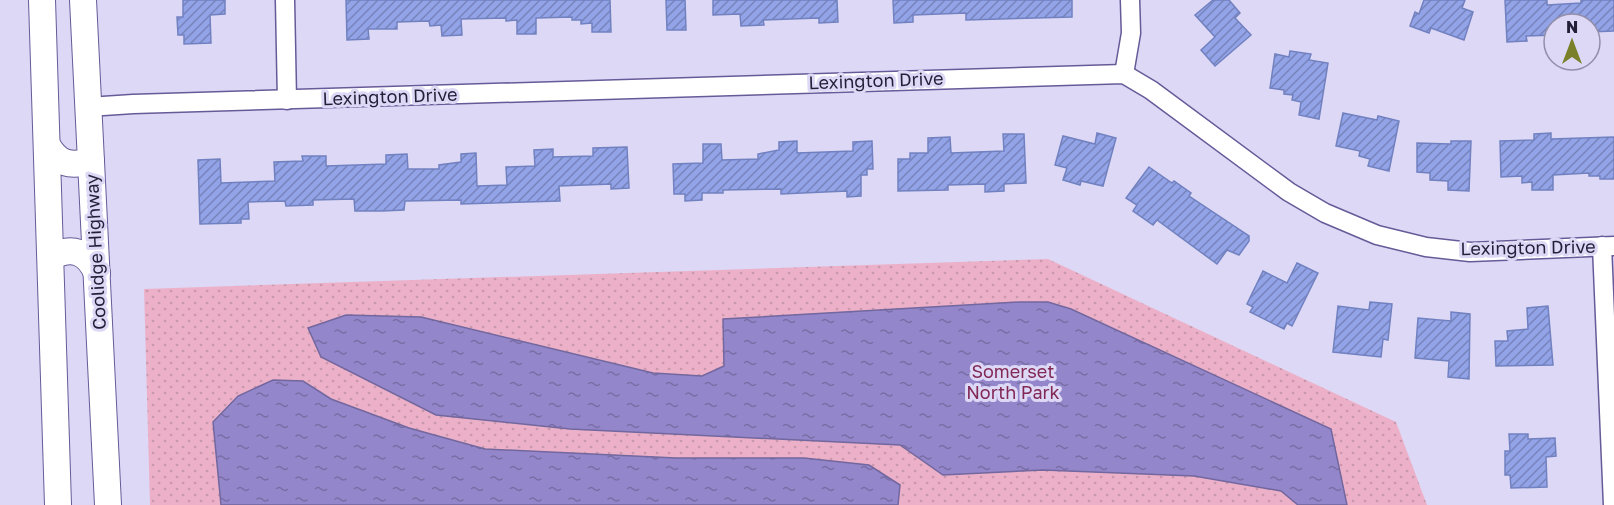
<svg xmlns="http://www.w3.org/2000/svg" width="1614" height="505" font-family="'Golos Text',sans-serif">
<style>
.park{fill:url(#park-dots)}
.water{fill:url(#water-ripples);stroke:#72679e;stroke-width:1.5}
.building{fill:url(#building-hatch);stroke:#7181c0;stroke-width:1.5}
.lines{fill:none;stroke-linecap:round;stroke-linejoin:round}
.street-casing{stroke:#675a98;stroke-width:21}
.secondary-casing{stroke:#675a98;stroke-width:28}
.street{stroke:#fff;stroke-width:18}
.secondary{stroke:#fff;stroke-width:26}
.labels{text-anchor:middle;stroke-width:6;stroke-linejoin:round;paint-order:stroke}
.street-label{font-size:18px;fill:#241f39;stroke:#ddd8f5}
.park-label{font-size:18px;fill:#812855;stroke:#ddd8f5}
</style>
<defs>
<pattern id="park-dots" width="8" height="8" patternUnits="userSpaceOnUse" patternTransform="scale(1.5)"><rect width="8" height="8" fill="#ecb1c9"/><path d="M2 2h.1M6 6h.1" fill="none" stroke="#ca98ad" stroke-width="1.8" stroke-linecap="round"/></pattern>
<pattern id="water-ripples" width="26" height="14" patternUnits="userSpaceOnUse" patternTransform="scale(1.5)"><rect width="26" height="14" fill="#9486ca"/><path d="M2 4q2-2 4 0t4 0M15 11q2-2 4 0t4 0" fill="none" stroke="#796da5"/></pattern>
<pattern id="building-hatch" width="6" height="6" patternUnits="userSpaceOnUse" patternTransform="scale(1.5)"><rect width="6" height="6" fill="#92a3e7"/><path d="M-1 1l2-2M0 6l6-6M5 7l2-2" fill="none" stroke="#7784bc"/></pattern>
</defs>
<rect width="100%" height="100%" fill="#ddd8f5"/>
<!-- park -->
<path class="park" d="M1048,259L1396,422L1427,505H150L144,289Z"/>
<!-- water -->
<g class="water">
<path d="M1019,302H1048L1071,309L1331,429L1347,505H1298L1281,491L1194,476L1043,470L943,475L900,445L570,429L436,415L321,357L308,328L346,315L421,317L653,373L702,376L724,366L723,319Z"/>
<path d="M273,380L303,381L331,399L409,428L485,449L676,458H804L869,465L900,485L898,505H221L213,422L238,396Z"/>
</g>
<!-- building -->
<g class="building">
<path d="M183,0H225V14L210,15L211,43L184,44V35H178L177,17H183Z"/>
<path d="M346,0H610L611,32H592V23L581,24V20H572V17L536,18V34H517V20L506,21V18L461,19L462,35L442,36L441,25L430,26L429,21L397,22V29H368L369,39L347,40Z"/>
<path d="M666,0H685L686,30H667Z"/>
<path d="M713,0H837L838,22L819,23V18L763,20L764,25L741,26L740,14L713,15Z"/>
<path d="M893,0H1072V17L966,20V13L913,15V22L894,23Z"/>
<path d="M1213,0H1229L1240,13L1235,18L1251,35L1215,66L1201,50L1215,37L1195,15Z"/>
<path d="M1424,0H1465L1462,8L1473,12L1464,40L1431,28L1429,33L1410,26L1415,12L1419,14Z"/>
<path d="M1505,0H1547V5L1581,3V0H1614V31L1590,32V24H1554V35L1526,36L1527,41L1507,42Z"/>
<path d="M1290,51L1311,54L1309,60L1328,63L1319,119L1299,115L1301,102L1292,100L1293,95L1284,94V90L1270,88L1275,54L1289,57Z"/>
<path d="M1343,113L1377,120L1378,116L1399,121L1389,171L1368,166L1370,159L1359,156L1360,151L1336,146Z"/>
<path d="M1097,133L1116,138L1103,186L1081,181L1080,185L1063,180L1067,168L1055,165L1063,136L1095,144Z"/>
<path d="M1551,133V139L1614,137V179H1600V176H1589V173L1553,175V190H1532V182L1522,183V176L1501,177L1500,141L1534,140V134Z"/>
<path d="M1003,134H1024L1026,183L1004,184V191L985,192V184L948,185V190L898,191V159H910V153H928V138L950,137L951,153L1004,151Z"/>
<path d="M797,141V153L853,151V142L872,141L873,169H867V175H861V196L847,197V191L781,194V189L723,190V193H702V200L685,201V194H674L673,164L703,163V144H721L722,160L758,159V154L779,150V142Z"/>
<path d="M1451,141H1471L1469,191L1448,190V181L1430,180V173L1417,172V143L1451,144Z"/>
<path d="M627,147L629,188L611,189V184L559,186L560,201L461,204V200L405,201L404,210L382,211H355L354,199L313,200V205L286,206L285,201L248,202L249,219H241V223L200,224L198,160L220,159L221,183L275,181L274,162L303,161L302,156H326V166L386,164V155L407,154L408,169H439V165L461,162V154L476,153L477,186L507,185L506,167L535,166L534,150L553,149V157L593,156V148Z"/>
<path d="M1149,167L1172,183L1174,181L1191,193L1189,196L1249,236V241L1239,255L1227,250L1217,264L1157,220L1153,225L1133,211L1137,205L1126,198Z"/>
<path d="M1297,263L1318,273L1292,326L1287,323L1284,329L1250,312L1253,307L1247,304L1263,271L1287,283Z"/>
<path d="M1370,302L1392,304L1388,340L1383,339L1381,357L1333,352L1338,306L1369,310Z"/>
<path d="M1548,306L1553,365L1496,366L1495,341H1508L1507,331L1528,329L1527,308Z"/>
<path d="M1451,312L1470,314L1469,379L1448,377L1449,361L1415,358L1418,318L1451,321Z"/>
<path d="M1509,434H1528V439L1555,438L1556,456L1546,457L1547,487L1511,488L1510,475H1505V451H1510Z"/>
</g>
<g class="lines">
<!-- street casing -->
<g class="street-casing">
<g id="street">
<path d="M285,0L287,100"/>
<path d="M1124,74L1131,33L1130,0"/>
<path d="M88,107L133,104L1124,74L1151,90L1289,192L1325,213L1377,235L1426,247L1470,252L1614,246"/>
<path d="M1602,246L1613,505"/>
</g>
</g>
<!-- secondary casing -->
<g class="secondary-casing">
<g id="secondary">
<path d="M42,0L58,505"/>
<path d="M83,0L108,505"/>
<path d="M47,145C58,164 70,167 91,161"/>
<path d="M51,257C72,246 87,251 97,273"/>
</g>
</g>
<!-- street -->
<use href="#street" class="street"/>
<!-- secondary -->
<use href="#secondary" class="secondary"/>
</g>
<g class="labels">
<!-- street labels -->
<g class="street-label">
<text transform="translate(876 81) rotate(-2)" y="6">Lexington Drive</text>
<text transform="translate(390 97) rotate(-2)" y="6">Lexington Drive</text>
<text transform="translate(1528 248) rotate(-1)" y="6">Lexington Drive</text>
<text transform="translate(96 252) rotate(-93)" y="6">Coolidge Highway</text>
</g>
<!-- park labels -->
<g class="park-label">
<text x="1013" y="378">Somerset<tspan x="1013" dy="21">North Park</tspan></text>
</g>
</g>
<!-- north arrow -->
<g transform="translate(1572 42)"><circle r="28" fill="#ddd8f5" stroke="#938eaa" stroke-width="1.5"/>
<path d="M0-4.5L10 22L0 15L-10 22Z" fill="#7a802a"/>
<text y="-9" font-size="16" font-weight="bold" text-anchor="middle" fill="#241f39">N</text>
</g>
</svg>
